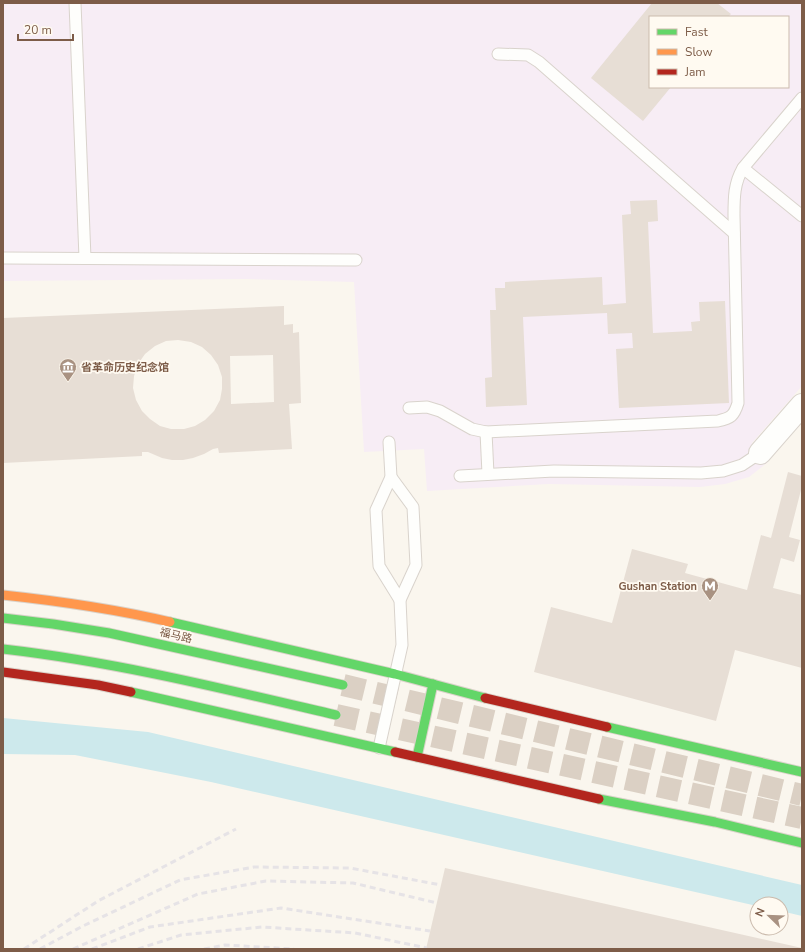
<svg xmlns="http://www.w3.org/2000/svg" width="805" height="952" font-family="'Nunito Sans','Noto Sans SC',sans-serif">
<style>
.education{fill:#f7edf5;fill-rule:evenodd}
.water{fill:#cde9ec}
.building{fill:#e7ded5;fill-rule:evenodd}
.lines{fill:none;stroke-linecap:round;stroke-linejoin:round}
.primary-tunnel{stroke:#dbd0c4;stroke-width:22;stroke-dasharray:22 11;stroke-linecap:butt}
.lane-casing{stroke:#d9d3cc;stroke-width:13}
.street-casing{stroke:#d9d3cc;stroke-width:24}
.fast-casing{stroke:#dad2c9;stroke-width:11}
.slow-casing{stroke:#dad2c9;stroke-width:11}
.jam-casing{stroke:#dad2c9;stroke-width:11}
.lane{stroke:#fefefc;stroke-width:11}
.street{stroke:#fefefc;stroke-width:22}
.fast{stroke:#63d668;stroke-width:9}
.slow{stroke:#ff974d;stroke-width:9}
.jam{stroke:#b3261e;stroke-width:9}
.rail{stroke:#e6e3e6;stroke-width:3;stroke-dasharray:6 4;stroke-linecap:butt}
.labels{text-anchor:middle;stroke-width:3.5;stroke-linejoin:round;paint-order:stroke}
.poi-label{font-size:11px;font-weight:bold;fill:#7d5c48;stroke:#fffaf1;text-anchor:start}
.street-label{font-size:11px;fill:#7d5c48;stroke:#fffaf1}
</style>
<rect width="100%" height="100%" fill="#faf6ee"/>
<!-- education -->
<path class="education" d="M3,3H802V386L752,443L768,462L749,477L725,484L700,487L549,484L427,491L424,449L364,452L354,282L246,279L3,281ZM650,17H788V87H650Z"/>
<!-- water -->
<path class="water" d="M3,718L148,732L802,885V916L781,911V904H757V906L211,782L75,755L3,754Z"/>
<!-- building -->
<g class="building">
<path d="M652,3H717L731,14L728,17H650V87H671L643,121L591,78Z"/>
<path d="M657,200L658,221L648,222L653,333L692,331L691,322L700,321L699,302L725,301L729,403L619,408L616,349L633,348L632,333L608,334L607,313L523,317L527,405L486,407L485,378L492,377L490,310H496L495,288H505V282L602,277L603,305L626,303L622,215L631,214L630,201Z"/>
<path d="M284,306V325L293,324V333L299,332L301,403L289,404L292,449L219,453L218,448L213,449L204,454L193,458L183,460H172L162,458L148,452H142V456L3,463V318ZM178,340L191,342L202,347L211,355L218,365L222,377V389L220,400L214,411L205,420L195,426L184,429H171L160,426L150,419L142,411L136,400L133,388L134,376L138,364L145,354L155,346L166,341ZM273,355L274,402L231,404L230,356Z"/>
<path d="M788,472L802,476V486L789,537L800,540L794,562L781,558L773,588L802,595V668L735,650L716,721L534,672L551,607L612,623L632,549L688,564L685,573L747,590L761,535L771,538Z"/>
<path d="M445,868L802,948V949H426Z"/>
</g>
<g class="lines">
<!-- primary-tunnel -->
<g class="primary-tunnel">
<path d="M343,685L802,795"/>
<path d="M336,715L802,818"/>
</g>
<!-- lane casing -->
<g class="lane-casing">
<g id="lane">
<path d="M75,3L85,258"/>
<path d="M498,54L528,55L539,62L734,233"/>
<path d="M802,98L743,168L802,216"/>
<path d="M3,258L356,260"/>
<path d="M409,408L427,407L440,411L472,429L486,432L718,421C731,418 734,416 738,403L734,215C734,198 734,183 743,168"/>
<path d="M486,432L488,474"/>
<path d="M389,442L391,477L376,510L379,566L400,600"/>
<path d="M460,476L554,471L701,473L723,471L742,465L760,453"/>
<path d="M379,748L402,645L400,600L416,565L413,507L391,477"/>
</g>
</g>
<!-- street casing -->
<g class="street-casing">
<path id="street" d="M760,453L802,405"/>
</g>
<!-- fast casing -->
<g class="fast-casing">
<g id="fast">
<path d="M3,618L53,624L109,633L343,685"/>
<path d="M170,622L395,674L485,698"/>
<path d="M3,649C116,662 225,689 336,715"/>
<path d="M131,692L395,752"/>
<path d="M607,727L802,772"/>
<path d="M417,757L433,684"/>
<path d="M599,799L715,822L802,843"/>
</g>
</g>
<!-- slow casing -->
<g class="slow-casing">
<path id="slow" d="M3,595C59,601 115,609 170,622"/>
</g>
<!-- jam casing -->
<g class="jam-casing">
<g id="jam">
<path d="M3,672L98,685L131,692"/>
<path d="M485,698L607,727"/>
<path d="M395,752L599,799"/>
</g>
</g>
<!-- lane -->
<use href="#lane" class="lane"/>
<!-- street -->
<use href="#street" class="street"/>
<!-- fast -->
<use href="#fast" class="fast"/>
<!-- slow -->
<use href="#slow" class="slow"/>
<!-- jam -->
<use href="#jam" class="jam"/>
<!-- rail -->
<g class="rail">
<path d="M24,949L98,901L236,829"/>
<path d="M40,949L81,927L180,880L254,867L350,868L441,885"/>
<path d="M73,949L198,894L266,881L353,883L437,903"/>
<path d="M92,949L150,927L281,908L430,931"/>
<path d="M138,949L181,935L262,927L355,933L427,948"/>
<path d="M204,949L225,945L294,949"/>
</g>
</g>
<!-- icons -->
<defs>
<g id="museum-pin" transform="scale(0.9)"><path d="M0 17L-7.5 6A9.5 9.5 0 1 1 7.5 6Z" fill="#a99282" stroke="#fffaf1"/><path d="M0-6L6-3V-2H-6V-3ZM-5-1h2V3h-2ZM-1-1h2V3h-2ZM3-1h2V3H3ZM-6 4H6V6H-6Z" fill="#fff"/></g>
<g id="metro-pin" transform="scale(0.9)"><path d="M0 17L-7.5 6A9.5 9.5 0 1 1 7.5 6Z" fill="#a99282" stroke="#fffaf1"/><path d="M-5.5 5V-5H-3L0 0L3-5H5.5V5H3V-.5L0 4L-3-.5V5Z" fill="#fff"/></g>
</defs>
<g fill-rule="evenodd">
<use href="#museum-pin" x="68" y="367"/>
<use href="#metro-pin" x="710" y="586"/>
</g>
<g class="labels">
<!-- poi labels -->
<g class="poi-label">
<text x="81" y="371">省革命历史纪念馆</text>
<text x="697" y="590" text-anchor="end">Gushan Station</text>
</g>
<!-- street labels -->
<g class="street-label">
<text transform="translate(176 635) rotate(13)" y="4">福马路</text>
</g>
</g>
<!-- border -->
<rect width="805" height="952" fill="none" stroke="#7d5c48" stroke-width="8"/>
<!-- legend -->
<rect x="649" y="16" width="140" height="72" fill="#fffaf1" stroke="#cbbbad"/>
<rect x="657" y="29" width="20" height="6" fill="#63d668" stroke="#cbbbad"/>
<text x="685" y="36" font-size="12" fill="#7d5c48">Fast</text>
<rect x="657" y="49" width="20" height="6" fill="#ff974d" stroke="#cbbbad"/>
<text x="685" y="56" font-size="12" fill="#7d5c48">Slow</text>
<rect x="657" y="69" width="20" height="6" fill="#b3261e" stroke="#cbbbad"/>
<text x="685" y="76" font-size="12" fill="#7d5c48">Jam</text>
<!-- north arrow -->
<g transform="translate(769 916) rotate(293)"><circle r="19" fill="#fffaf1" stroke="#cbbbad"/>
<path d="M0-3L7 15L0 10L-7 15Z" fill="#a99282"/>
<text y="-6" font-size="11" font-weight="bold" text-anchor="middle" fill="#7d5c48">N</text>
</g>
<!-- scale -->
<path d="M18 34v6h55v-6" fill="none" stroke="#7d5c48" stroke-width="2"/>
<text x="24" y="34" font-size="12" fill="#7d5c48" stroke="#fffaf1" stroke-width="3" paint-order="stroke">20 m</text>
</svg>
